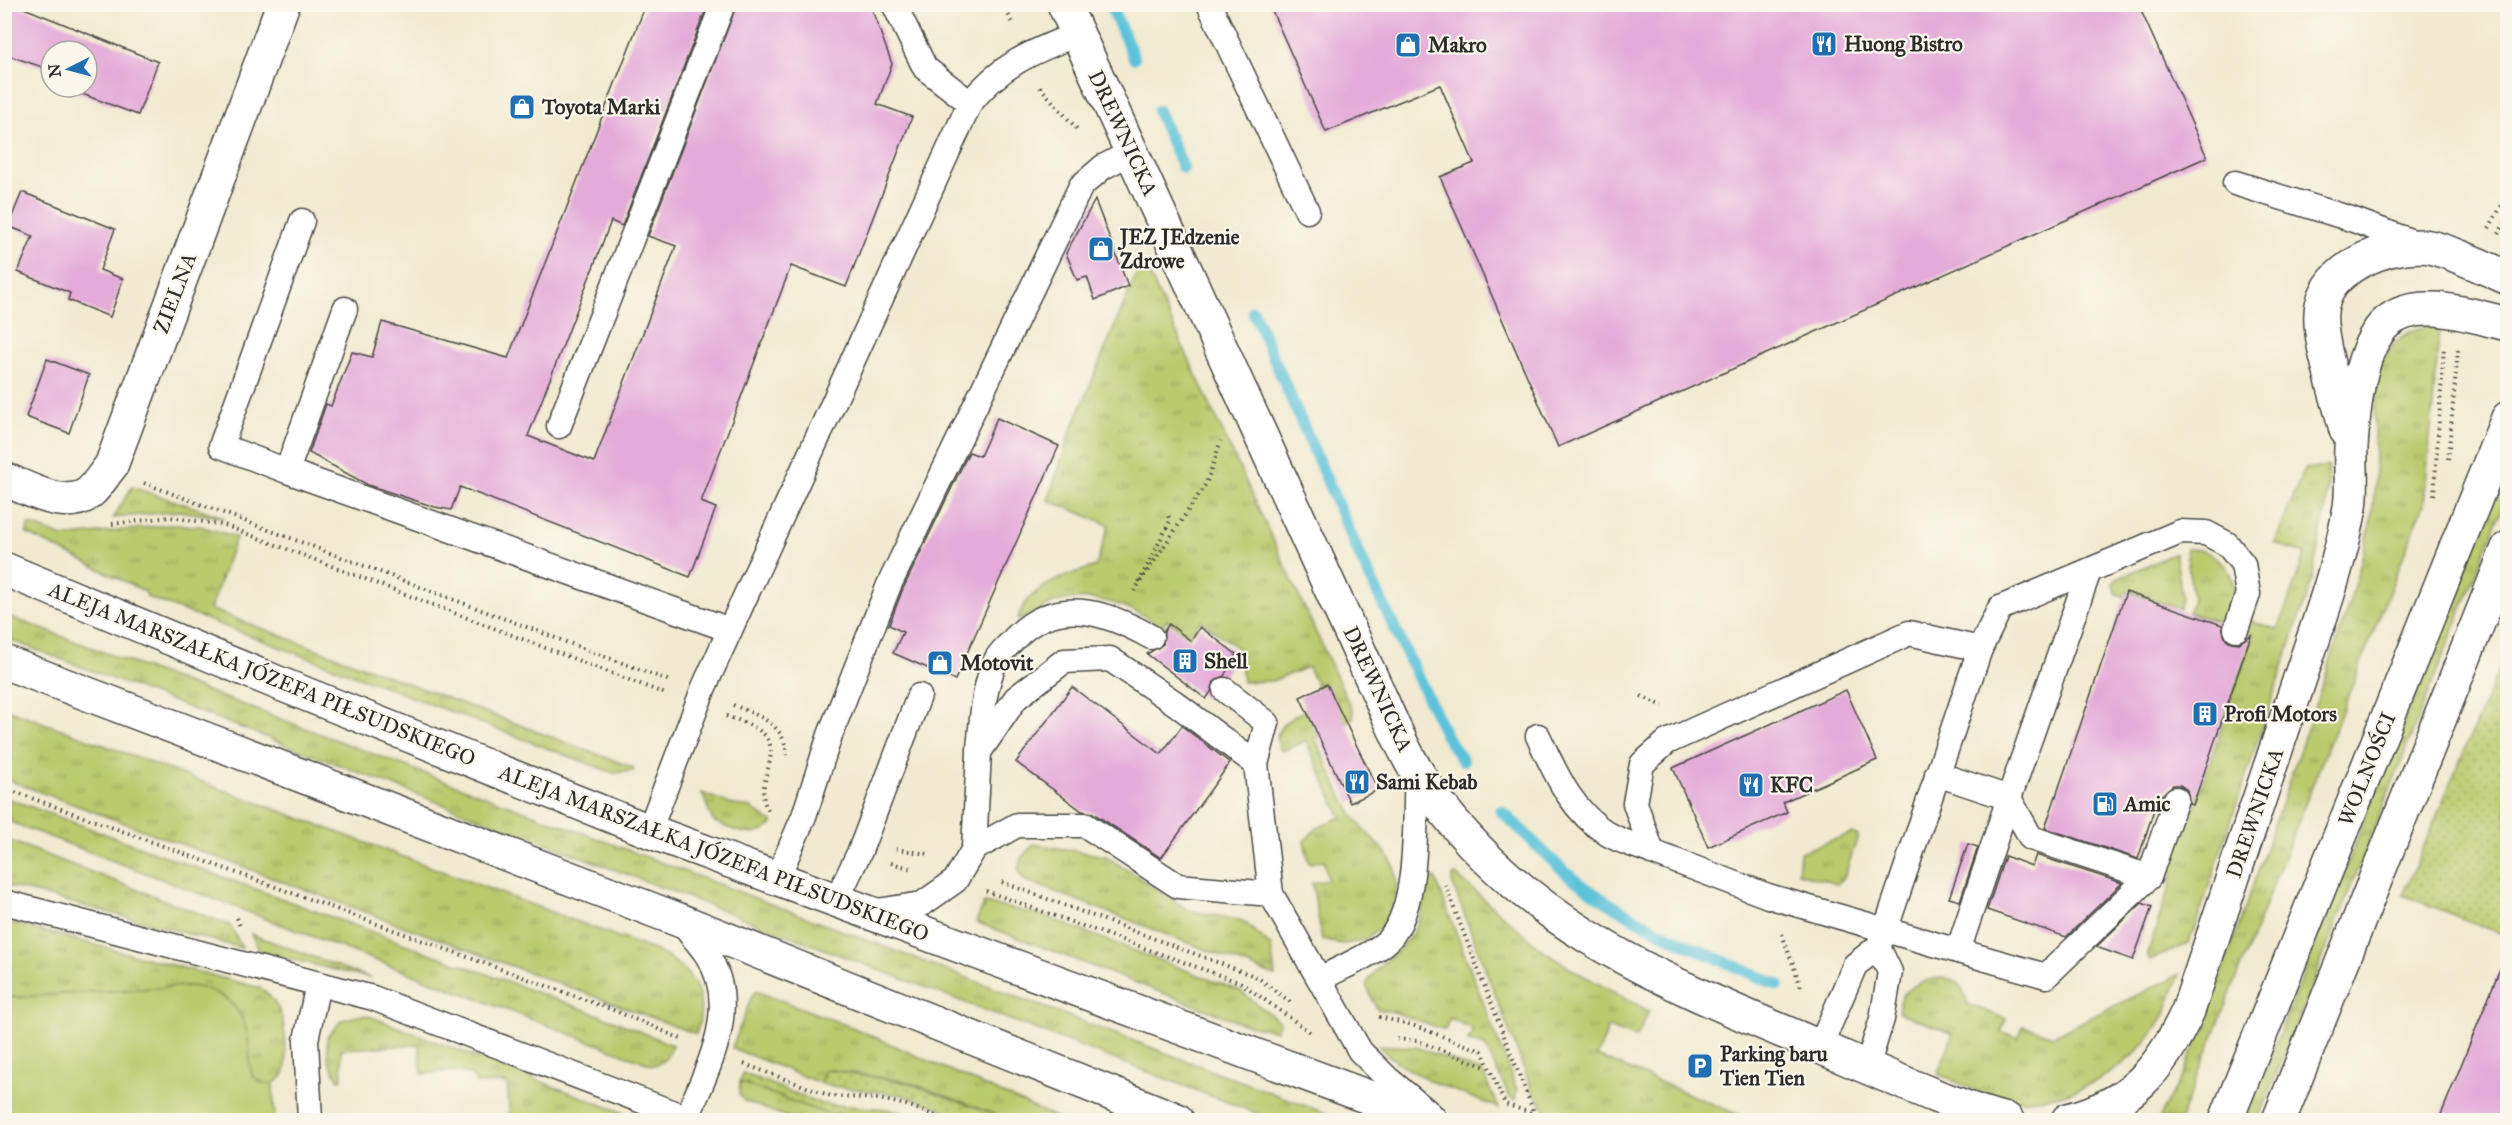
<svg xmlns="http://www.w3.org/2000/svg" width="2512" height="1125" font-family="'IM FELL Great Primer',serif">
<style>
.grass{fill:url(#grass-tufts);stroke:#727a4c;stroke-width:1.5}
.park{fill:#baca6d;stroke:#727a4c;stroke-width:1.5}
.garden{fill:url(#garden-dots);stroke:#727a4c;stroke-width:1.5}
.lines{fill:none;stroke-linecap:round;stroke-linejoin:round}
.stream{stroke:#5bc2d9;stroke-width:12}
.building{fill:#e4abd9}
.lane-casing{stroke:#494844;stroke-width:27}
.street-casing{stroke:#494844;stroke-width:36}
.secondary-casing{stroke:#494844;stroke-width:36}
.path{stroke:#494844;stroke-width:4;stroke-dasharray:1.5 4.5;stroke-linecap:butt}
.lane{stroke:#fff;stroke-width:24}
.street{stroke:#fff;stroke-width:33}
.secondary{stroke:#fff;stroke-width:33}
.labels{text-anchor:middle;stroke-width:4.5;stroke-linejoin:round;paint-order:stroke}
.poi-label{font-size:21px;font-weight:bold;fill:#2b2b2b;stroke:#fbf7ec;text-anchor:start}
.street-label{font-size:21px;fill:#2b2b2b;stroke:#fbf7ec}
</style>
<defs>
<pattern id="grass-tufts" width="24" height="20" patternUnits="userSpaceOnUse" patternTransform="scale(1.5)"><rect width="24" height="20" fill="#baca6d"/><path d="M3 7l-1-3M5 7V3M7 7l1-3M15 17l-1-3M17 17v-4M19 17l1-3" fill="none" stroke="#97a45a"/></pattern>
<pattern id="garden-dots" width="8" height="8" patternUnits="userSpaceOnUse" patternTransform="scale(1.5)"><rect width="8" height="8" fill="#baca6d"/><path d="M2 2h.1M6 6h.1" fill="none" stroke="#97a45a" stroke-width="1.8" stroke-linecap="round"/></pattern>
</defs>
<rect width="100%" height="100%" fill="#fbf7ec"/>
<filter id="ink" filterUnits="userSpaceOnUse"><feTurbulence type="fractalNoise" baseFrequency=".0167" numOctaves="2"/><feDisplacementMap in="SourceGraphic" scale="12" xChannelSelector="R" yChannelSelector="G"/><feConvolveMatrix kernelMatrix="1 2 1 2 8 2 1 2 1" color-interpolation-filters="sRGB"/></filter>
<filter id="wash" filterUnits="userSpaceOnUse"><feTurbulence type="fractalNoise" baseFrequency=".008" numOctaves="4" result="noise"/><feDisplacementMap in="SourceGraphic" scale="24" xChannelSelector="R" yChannelSelector="G"/><feGaussianBlur stdDeviation="1.35" result="paint"/><feColorMatrix in="noise" values="0 0 0 0 0 0 0 0 0 0 0 0 0 0 0 0 0 1.4 0 .05"/><feComposite in="paint" operator="in"/></filter>
<g filter="url(#wash)">
<rect width="100%" height="100%" fill="#f1ead0"/>
<!-- grass -->
<g class="grass">
<path d="M1145,265L1353,712V718L1315,738C1327,763 1337,789 1351,812C1370,846 1404,851 1395,896C1391,913 1386,923 1373,934C1356,946 1339,946 1322,939L1312,883L1328,880L1324,860L1309,863L1304,841L1317,828L1341,817L1306,741L1282,751C1263,725 1305,710 1324,702L1308,667L1272,681L1243,682L1240,650L1201,621L1189,636L1167,620L1161,627C1133,606 1096,593 1060,601C1045,604 1032,618 1018,619C1026,585 1068,576 1096,566L1109,525L1048,500L1070,433L1139,268Z"/>
<path d="M2440,325L2424,504L2180,1120H2158C2165,1102 2176,1090 2184,1073C2191,1057 2197,1039 2203,1022C2238,932 2269,840 2300,749C2323,682 2348,614 2365,546C2371,523 2375,497 2375,474C2376,419 2359,328 2440,325Z"/>
<path d="M2507,463V496L2258,1120H2245Z"/>
<path d="M2328,466L2327,501L2312,580L2201,910L2189,943L2150,960L2147,955L2171,883V855L2187,807L2194,809L2253,635L2246,632L2250,620L2278,630L2305,554L2275,543L2304,469Z"/>
<path d="M132,487C163,498 194,506 225,518L179,511L113,518Z"/>
<path d="M29,524L63,537L168,525L200,526L236,537L210,609L634,768L633,771L613,773L147,597L146,592L26,533Z"/>
<path d="M2186,549C2214,548 2235,567 2234,596C2233,605 2228,616 2225,624L2188,612L2193,600Z"/>
<path d="M2175,553L2182,597L2180,609L2127,591L2125,597L2115,593L2113,583L2117,579Z"/>
<path d="M5,615L1285,1098L1344,1120H1274L5,638Z"/>
<path d="M4,708L656,951C691,968 710,993 696,1034L5,779Z"/>
<path d="M702,793L730,804L751,808L773,823C757,843 732,830 713,821Z"/>
<path d="M4,797L615,1021L672,1045C668,1056 664,1064 652,1065L5,820Z"/>
<path d="M1853,833L1858,836L1844,878L1837,884L1798,873L1800,852Z"/>
<path d="M5,839L230,925L242,948L5,885Z"/>
<path d="M1034,844L1106,856L1188,910L1243,921L1271,946L1275,976L1024,880L1018,871L1021,858Z"/>
<path d="M1456,875L1539,947L1573,970L1649,1011L1636,1038L1609,1027L1597,1056L1751,1120H1569L1547,1112L1533,1092L1452,883L1453,876Z"/>
<path d="M1429,878H1435L1517,1090L1515,1100L1510,1098L1485,1046L1468,1041L1473,1029L1450,1018L1445,1030L1394,1012L1377,1009L1366,985C1377,962 1400,953 1413,932C1423,917 1424,898 1426,881Z"/>
<path d="M984,903L1041,915L1240,991L1280,1022L1276,1031L1244,1024L976,922Z"/>
<path d="M4,921L260,988C288,1007 285,1035 286,1066C285,1077 278,1083 267,1085L252,1076L234,1006L218,994L185,986L5,998Z"/>
<path d="M251,934L370,978L260,952Z"/>
<path d="M2180,974C2174,988 2170,1004 2163,1017C2133,1072 2062,1109 2000,1098C1981,1094 1962,1084 1944,1077L1938,1073L1953,1034L1898,1012C1899,1006 1900,999 1904,994C1913,982 1944,972 1957,983C1963,988 1966,997 1968,1004L2006,1019L2001,1031L2018,1038L2023,1026L2053,1036Z"/>
<path d="M756,991L854,1028L1062,1120H1010L909,1082L825,1069L820,1083L732,1048L752,996Z"/>
<path d="M363,1015L369,1016L642,1120H510L507,1083L477,1084C470,1064 438,1073 422,1074L419,1045L341,1049L342,1079L339,1080L328,1060L327,1037L342,1020Z"/>
<path d="M1377,1045L1416,1047L1482,1072L1499,1108C1456,1091 1410,1078 1377,1045Z"/>
<path d="M740,1082L824,1113L874,1116L899,1120H795L744,1101L739,1094Z"/>
</g>
<!-- park -->
<path class="park" d="M185,986C217,986 243,1005 248,1038C250,1050 249,1063 252,1076L263,1083L273,1084L275,1120H5V998Z"/>
<!-- garden -->
<g class="garden">
<path d="M2507,650V936L2403,895Z"/>
<path d="M825,1069L909,1083L1010,1120H973L903,1095L831,1086L820,1083Z"/>
<path d="M743,1073L822,1104L887,1109L930,1120H899L874,1116L824,1113L740,1082Z"/>
</g>
<g class="lines">
<!-- stream -->
<g class="stream">
<path d="M1110,4L1134,58"/>
<path d="M1158,111L1183,168"/>
<path d="M1253,311L1361,558L1446,736L1463,761"/>
<path d="M1501,811C1526,833 1549,860 1575,880C1636,926 1709,955 1778,985"/>
</g>
</g>
<g id="blocks">
<!-- building -->
<g class="building">
<path d="M4,4H14L158,62L138,115L69,89L87,87V51H51V70L4,54Z"/>
<path d="M646,4H708L622,226L611,221L528,436L594,462L676,246L648,236L737,4H870L892,64L877,104L912,117L846,287L791,266L701,502L716,508L690,577L460,487L451,510L435,507L368,485L309,453L326,404L331,406L352,352L372,357L382,322L508,358Z"/>
<path d="M1269,4H2138L2207,157L1558,447L1440,177L1474,163L1440,85L1326,132Z"/>
<path d="M22,192L115,229L100,270L123,279L110,317L68,300L70,293L18,272L33,236L8,226Z"/>
<path d="M1095,200L1128,286L1095,300L1087,277L1077,280L1066,253Z"/>
<path d="M47,359L89,375L69,433L26,417Z"/>
<path d="M997,418L1059,446L955,680L893,653L903,632L889,625L902,591L969,452L980,456Z"/>
<path d="M2126,592L2222,625L2225,638L2231,642L2239,643L2251,635L2193,805L2189,804L2187,790L2180,785H2173L2162,795L2159,794L2138,859L2045,828Z"/>
<path d="M1169,624L1191,641L1200,627L1236,654L1224,676L1214,682L1211,692L1206,699L1147,654L1163,644L1164,631Z"/>
<path d="M1327,684L1378,790L1350,803L1300,697Z"/>
<path d="M1072,687L1161,754L1182,726L1230,763L1161,858L1093,813L1082,811L1016,762Z"/>
<path d="M1846,690L1877,760L1783,802L1787,812L1708,847L1673,768Z"/>
<path d="M1968,844L1978,847L1960,901L1949,898Z"/>
<path d="M2036,855L2122,883L2066,937L1987,910L2005,856L2032,866Z"/>
<path d="M2142,903L2152,907L2133,960L2096,947Z"/>
<path d="M2506,954L2508,1120H2439Z"/>
</g>
</g>
</g>
<g filter="url(#ink)">
<use href="#blocks" fill-opacity="0" stroke="#494844" stroke-width="1.5"/>
<g class="lines">
<!-- lane casing -->
<g class="lane-casing">
<g id="lane">
<path d="M894,4L925,68L970,103"/>
<path d="M1209,4L1307,211"/>
<path d="M2235,183L2351,219L2418,244"/>
<path d="M345,309L287,471L730,630"/>
<path d="M559,426L723,4"/>
<path d="M287,471L221,446L302,221"/>
<path d="M2089,571L2009,798L2031,838L2149,877"/>
<path d="M1225,690L1267,723L1256,764"/>
<path d="M1538,736C1556,774 1571,811 1608,834C1621,842 1638,846 1652,852"/>
<path d="M979,749C982,719 983,688 996,660C1000,652 1008,646 1014,639C1055,595 1105,611 1151,637"/>
<path d="M1937,774L2009,798L1958,951L1768,896L1652,852L1635,803L1642,764L1667,742L1909,633L1980,649"/>
<path d="M649,831L704,687L970,103C1001,64 1032,52 1077,34"/>
<path d="M974,849L979,752L1016,698L1064,661L1110,659L1175,703L1256,764L1271,894"/>
<path d="M777,879L804,816L830,735L889,585L1081,186L1103,167L1132,152"/>
<path d="M836,901L860,851L919,696"/>
<path d="M4,902L373,998L692,1120"/>
<path d="M871,912L922,904L955,881L974,849L1017,825H1085L1178,886L1271,894L1360,1051L1388,1079L1429,1113"/>
<path d="M681,922C689,933 699,943 707,955C742,1007 707,1068 687,1118"/>
<path d="M1958,951L2046,976L2149,877L2176,799"/>
<path d="M1320,979C1340,968 1366,958 1384,944C1421,914 1414,817 1417,772"/>
<path d="M1820,1047L1855,965L1878,947L1885,931L1980,649L2000,608L2180,532L2206,533L2227,544L2243,564L2248,594L2236,629"/>
<path d="M1867,1067L1882,1019L1890,972L1878,947"/>
<path d="M310,1120L306,1040L318,984"/>
</g>
</g>
<!-- street casing -->
<g class="street-casing">
<path id="street" d="M4,479C27,488 68,512 90,492C98,485 104,474 111,466L283,4"/>
</g>
<!-- secondary casing -->
<g class="secondary-casing">
<g id="secondary">
<path d="M1064,4L1366,666C1383,701 1397,740 1417,772C1510,920 1660,980 1813,1044C1855,1062 1896,1080 1938,1097C1961,1105 1983,1115 2007,1120"/>
<path d="M2346,430C2339,400 2315,333 2322,305C2332,265 2385,246 2422,246C2442,247 2488,269 2508,278"/>
<path d="M4,569L278,683L649,831L1430,1120"/>
<path d="M4,662L679,920L1177,1120"/>
<path d="M2068,1120C2132,1104 2161,1069 2188,1011C2223,905 2260,800 2295,693C2315,632 2339,570 2350,507C2353,487 2350,467 2351,448C2353,413 2359,348 2386,323C2417,295 2471,316 2508,324"/>
<path d="M2226,1120L2508,418"/>
<path d="M2279,1120L2508,548"/>
</g>
</g>
<!-- path -->
<g class="path">
<path d="M1004,4L1013,25"/>
<path d="M1040,87L1077,129"/>
<path d="M2489,228L2508,194"/>
<path d="M2498,234L2508,219"/>
<path d="M2448,459L2458,350"/>
<path d="M144,483L670,681"/>
<path d="M2434,495L2444,346"/>
<path d="M112,524L170,517L224,525L666,694"/>
<path d="M1139,582L1170,521L1168,515"/>
<path d="M1134,591L1206,484L1221,441"/>
<path d="M1641,696L1663,706"/>
<path d="M733,705C760,716 784,723 787,755"/>
<path d="M726,716C737,720 748,723 757,729C791,749 749,786 769,811"/>
<path d="M4,788L613,1010L682,1039"/>
<path d="M896,849L928,854"/>
<path d="M891,863L913,869"/>
<path d="M1002,882L1257,977L1293,1004"/>
<path d="M1445,885L1535,1115L1550,1120"/>
<path d="M986,891L1241,983L1310,1032"/>
<path d="M237,918L241,929"/>
<path d="M1782,934L1801,987"/>
<path d="M1379,1017L1412,1025L1482,1051L1505,1104L1534,1114"/>
<path d="M1397,1039L1418,1041L1488,1068"/>
<path d="M744,1064L831,1096L879,1099L906,1105L947,1120"/>
</g>
<!-- lane -->
<use href="#lane" class="lane"/>
<!-- street -->
<use href="#street" class="street"/>
<!-- secondary -->
<use href="#secondary" class="secondary"/>
</g>
</g>
<!-- icons -->
<defs>
<g id="restaurant-square" transform="scale(1.35)"><rect x="-9" y="-9" width="18" height="18" rx="4" fill="#1f6fb2" stroke="#fbf7ec"/><path d="M-5-6h1v4h1v-4h1v4h1v-4h1v5L-1.5 .5V6h-2V.5L-5-1ZM5-6V6H3V1.5H1.5Q1.5-4 5-6Z" fill="#fff"/></g>
<g id="shop-square" transform="scale(1.35)"><rect x="-9" y="-9" width="18" height="18" rx="4" fill="#1f6fb2" stroke="#fbf7ec"/><path d="M-5-2.5h2.3a2.7 3.5 0 0 1 5.4 0H5L5.5 6h-11ZM-1.5-2.5h3a1.5 2.3 0 0 0-3 0Z" fill="#fff"/></g>
<g id="building-square" transform="scale(1.35)"><rect x="-9" y="-9" width="18" height="18" rx="4" fill="#1f6fb2" stroke="#fbf7ec"/><path d="M-4-6H4V6H1V3H-1V6H-4ZM-2.5-4.3h1.7v1.8h-1.7ZM.8-4.3h1.7v1.8H.8ZM-2.5-1h1.7V.8h-1.7ZM.8-1h1.7V.8H.8Z" fill="#fff"/></g>
<g id="fuel-square" transform="scale(1.35)"><rect x="-9" y="-9" width="18" height="18" rx="4" fill="#1f6fb2" stroke="#fbf7ec"/><path d="M-5.5-6h7V0h2V4h1.3V-2.5L3-4.5l.8-.8L6-3V5H2.5V1h-1V6h-7ZM-4.2-4.7v3.2H.2V-4.7Z" fill="#fff"/></g>
<g id="parking-square" transform="scale(1.35)"><rect x="-9" y="-9" width="18" height="18" rx="4" fill="#1f6fb2" stroke="#fbf7ec"/><path d="M-3.5-5.5H1a3.5 3.5 0 0 1 0 7H-1V5.5H-3.5ZM-1-3.4V-.6H.8a1.4 1.4 0 0 0 0-2.8Z" fill="#fff"/></g>
</defs>
<g fill-rule="evenodd">
<use href="#restaurant-square" x="1824" y="44"/>
<use href="#shop-square" x="1408" y="45"/>
<use href="#shop-square" x="522" y="107"/>
<use href="#shop-square" x="1101" y="249"/>
<use href="#building-square" x="1185" y="661"/>
<use href="#shop-square" x="940" y="663"/>
<use href="#building-square" x="2205" y="714"/>
<use href="#restaurant-square" x="1357" y="782"/>
<use href="#restaurant-square" x="1751" y="785"/>
<use href="#fuel-square" x="2105" y="804"/>
<use href="#parking-square" x="1700" y="1066"/>
</g>
<g class="labels">
<!-- poi labels -->
<g class="poi-label">
<text x="1844" y="51">Huong Bistro</text>
<text x="1428" y="52">Makro</text>
<text x="542" y="114">Toyota Marki</text>
<text x="1120" y="244">JEZ JEdzenie<tspan x="1120" dy="24">Zdrowe</tspan></text>
<text x="1204" y="668">Shell</text>
<text x="960" y="670">Motovit</text>
<text x="2224" y="721">Profi Motors</text>
<text x="1376" y="789">Sami Kebab</text>
<text x="1770" y="792">KFC</text>
<text x="2124" y="811">Amic</text>
<text x="1720" y="1061">Parking baru<tspan x="1720" dy="24">Tien Tien</tspan></text>
</g>
<!-- street labels -->
<g class="street-label">
<text transform="translate(1123 133) rotate(65)" y="7">DREWNICKA</text>
<text transform="translate(175 293) rotate(-69)" y="7">ZIELNA</text>
<text transform="translate(262 674) rotate(22)" y="7">ALEJA MARSZAŁKA JÓZEFA PIŁSUDSKIEGO</text>
<text transform="translate(1378 689) rotate(65)" y="7">DREWNICKA</text>
<text transform="translate(2367 769) rotate(-68)" y="7">WOLNOŚCI</text>
<text transform="translate(2255 813) rotate(-71)" y="7">DREWNICKA</text>
<text transform="translate(714 853) rotate(21)" y="7">ALEJA MARSZAŁKA JÓZEFA PIŁSUDSKIEGO</text>
</g>
</g>
<!-- margin -->
<rect width="2512" height="1125" fill="none" stroke="#fbf7ec" stroke-width="24"/>
<!-- north arrow -->
<g transform="translate(69 69) rotate(264)"><circle r="28" fill="#fbf7ec" stroke="#a8a59f" stroke-width="1.5"/>
<path d="M0-4.5L10 22L0 15L-10 22Z" fill="#1f6fb2"/>
<text y="-9" font-size="16" font-weight="bold" text-anchor="middle" fill="#2b2b2b">N</text>
</g>
</svg>
